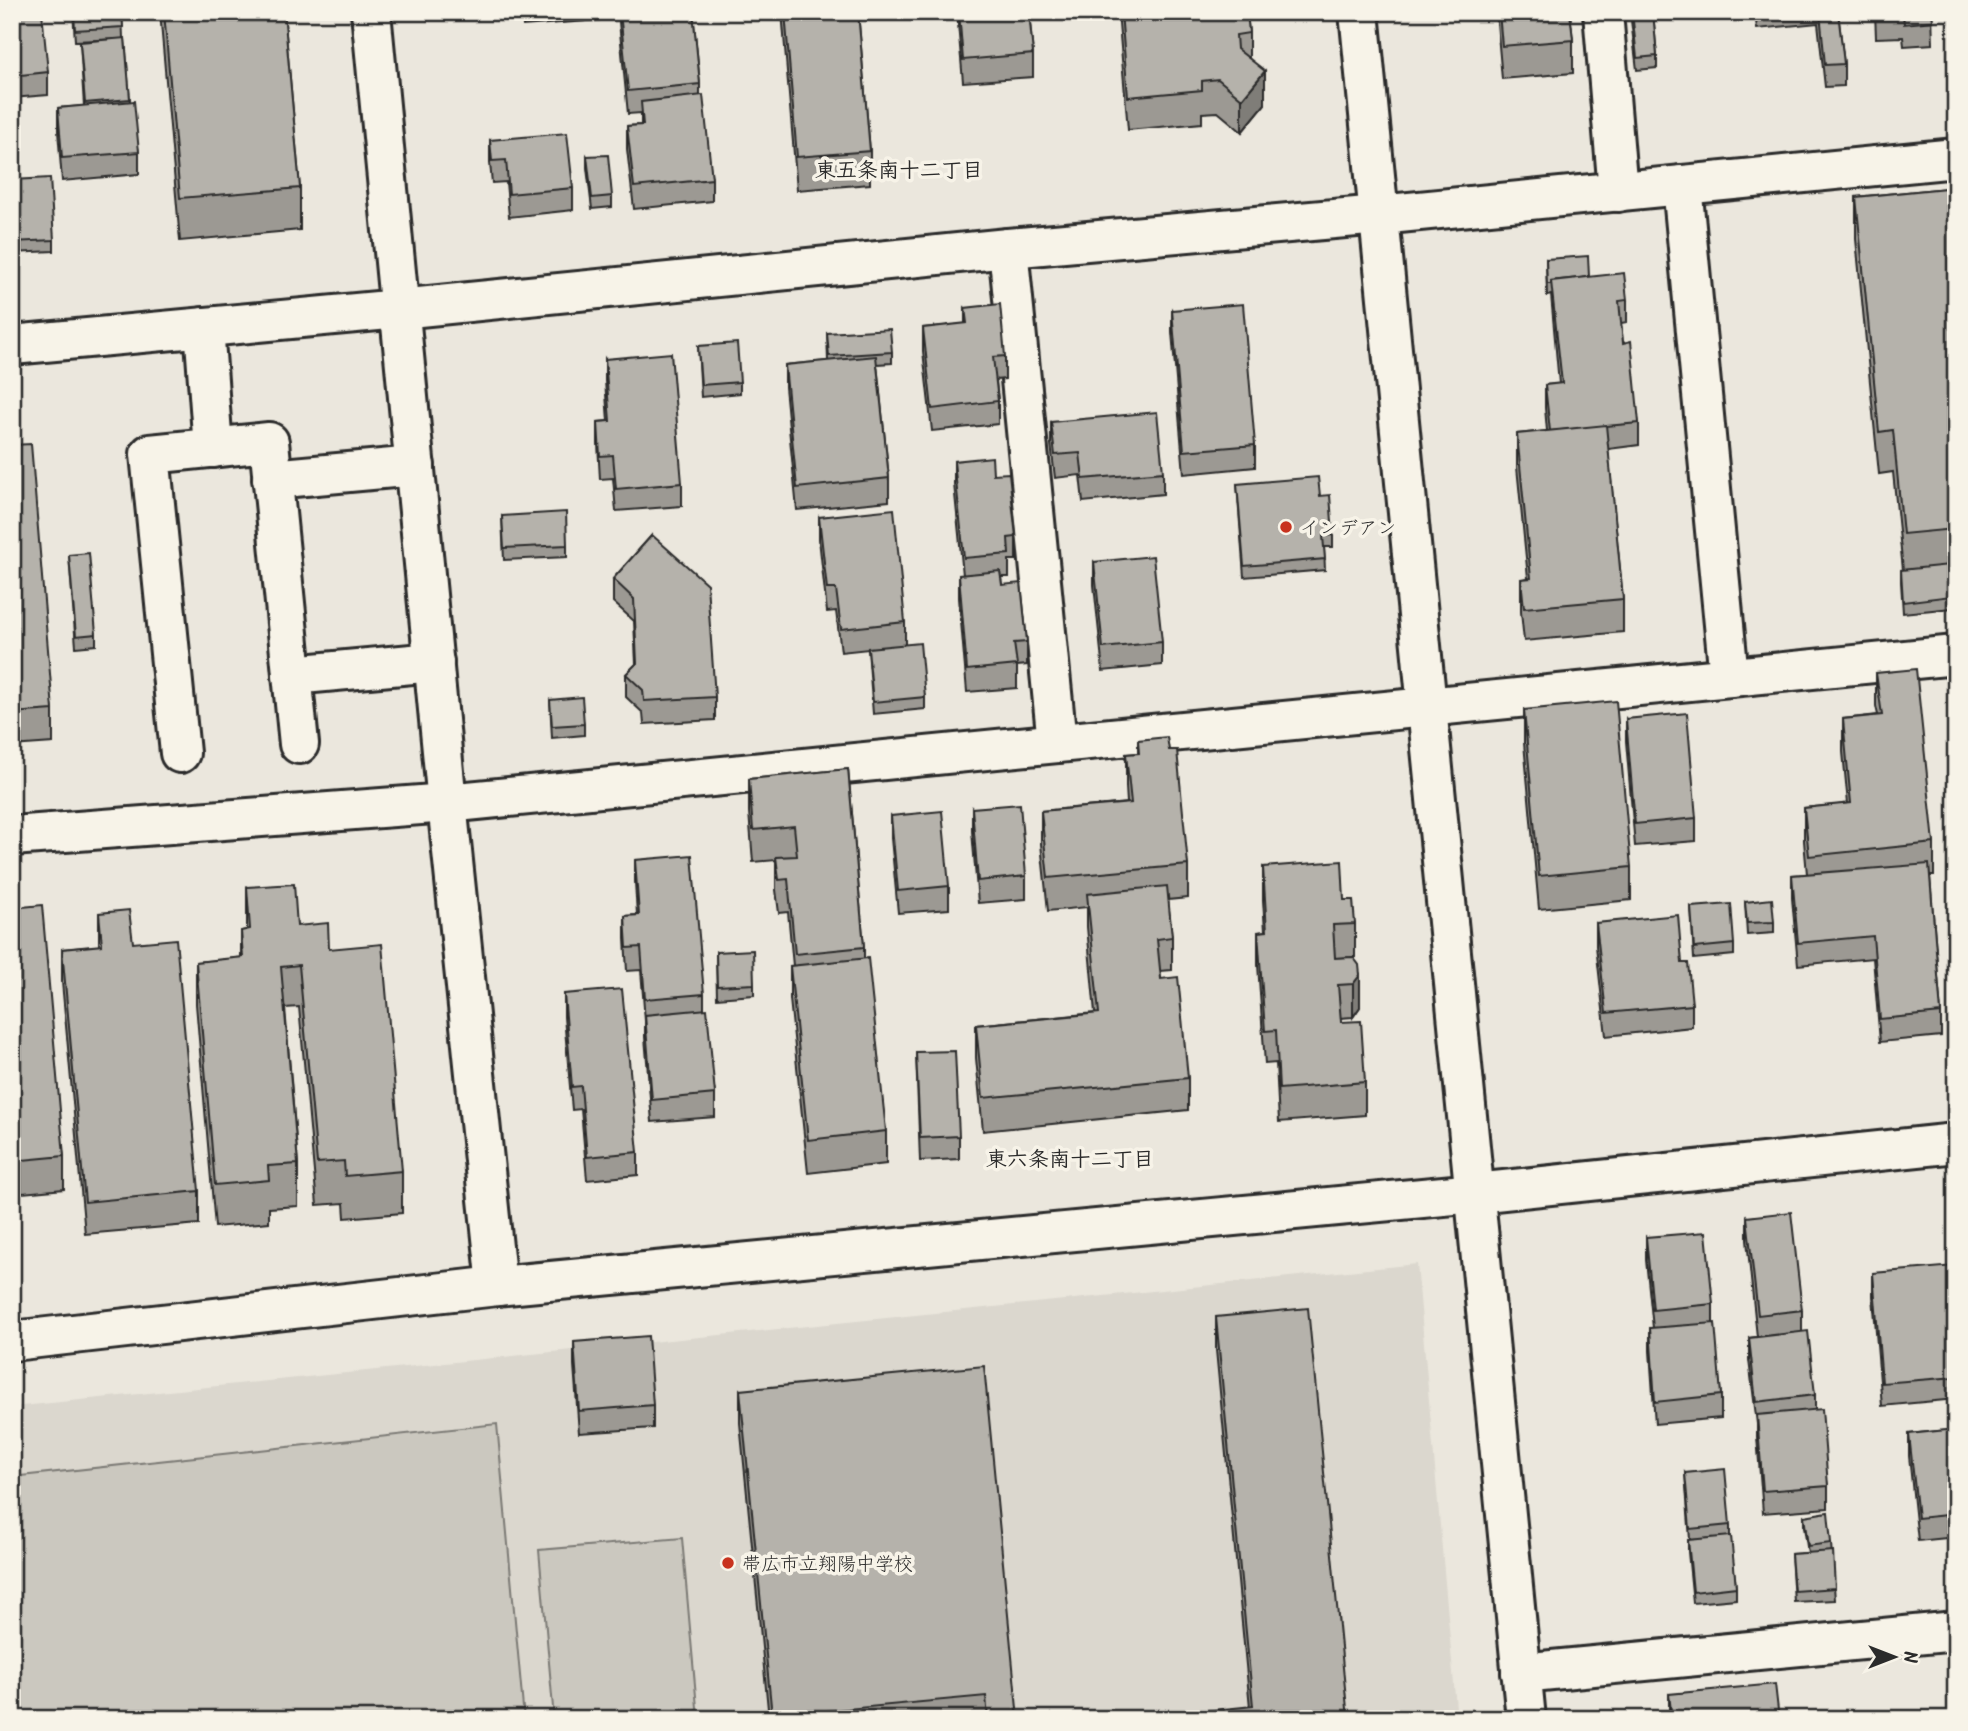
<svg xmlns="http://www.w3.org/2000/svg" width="1968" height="1731" font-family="Kalam,'Klee One',sans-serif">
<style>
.built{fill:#dbd7ce}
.green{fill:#cbc8bf;stroke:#7b7a75;stroke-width:2}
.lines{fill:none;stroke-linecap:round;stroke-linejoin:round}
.minor-casing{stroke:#2b2b2b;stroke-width:44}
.minor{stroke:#f7f3e8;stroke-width:38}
.wall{fill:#9c9993;stroke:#2b2b2b;stroke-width:2}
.shaded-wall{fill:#7f7d78;stroke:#2b2b2b;stroke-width:2}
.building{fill:#b5b2ab;stroke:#2b2b2b;stroke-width:2}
.poi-dot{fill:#c8321e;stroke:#f7f3e8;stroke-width:2.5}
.labels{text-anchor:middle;stroke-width:7;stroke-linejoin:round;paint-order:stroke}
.poi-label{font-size:19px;fill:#2b2b2b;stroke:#f7f3e8;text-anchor:start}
.neighbourhood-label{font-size:21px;font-weight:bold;fill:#2b2b2b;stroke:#f7f3e8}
</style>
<rect width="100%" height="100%" fill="#ebe7dd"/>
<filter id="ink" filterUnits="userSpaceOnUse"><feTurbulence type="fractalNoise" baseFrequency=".0143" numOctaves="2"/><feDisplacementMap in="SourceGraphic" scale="14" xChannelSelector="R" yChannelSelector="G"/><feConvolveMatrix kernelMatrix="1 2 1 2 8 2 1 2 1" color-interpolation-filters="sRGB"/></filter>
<g filter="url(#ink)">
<!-- built -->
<path class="built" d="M1417,1264L1457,1719H12V1407Z"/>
<!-- green -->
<g class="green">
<path d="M497,1424L524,1719H12V1477Z"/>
<path d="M682,1538L698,1719H554L539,1550Z"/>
</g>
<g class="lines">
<!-- minor casing -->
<g class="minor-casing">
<g id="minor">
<path d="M371,12L447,803L497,1286"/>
<path d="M1359,12L1526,1719"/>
<path d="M1603,12L1618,192"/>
<path d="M1682,185L1729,677"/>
<path d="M1008,248L1057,743"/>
<path d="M204,327L213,448"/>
<path d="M12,345L399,309L1008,248L1379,215L1956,158"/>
<path d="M272,479L415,466"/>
<path d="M292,675L434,662"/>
<path d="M180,753L150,454L269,442L299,744"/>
<path d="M12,836L447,803L1956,655"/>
<path d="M12,1341L497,1286L1475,1193L1956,1143"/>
<path d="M1521,1673L1956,1631"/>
</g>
</g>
<!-- minor -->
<use href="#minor" class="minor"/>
</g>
<!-- wall -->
<g class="wall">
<path d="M12,12L48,72V95L12,98Z"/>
<path d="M73,12H122L123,38H125L130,102L139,152V174L62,181L58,131V108L84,106L80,42L119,39L75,41Z"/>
<path d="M160,12H284L300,188V230L180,241Z"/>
<path d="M522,12H600V20L523,26Z"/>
<path d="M619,12H693L700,84V95L712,179V201L634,209L627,149V126L641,125V113L628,114L619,22Z"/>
<path d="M782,12H858L870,151V184L797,190Z"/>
<path d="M957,12H1029L1033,54V77L963,82Z"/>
<path d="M1118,12H1247L1249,33V58L1265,104L1242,132L1218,112L1202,113V123L1128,130Z"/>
<path d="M1496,12H1570L1573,40V73L1502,79Z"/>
<path d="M1630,12H1653L1657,56V68L1637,70Z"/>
<path d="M1755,12H1838L1844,64V86L1825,87L1818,23L1757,29Z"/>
<path d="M1875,12H1932L1933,44L1904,46L1903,37L1876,38Z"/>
<path d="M490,140L573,188V210L509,217L506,182L492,183L490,163Z"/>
<path d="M587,156L612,196V207L592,209L587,168Z"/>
<path d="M12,180L54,240V251L12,253Z"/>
<path d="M1956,187V589L1954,571H1950L1952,608L1903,613L1901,582V570H1903L1893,472L1879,474L1856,239V197Z"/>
<path d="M1546,259L1589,277L1627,300V322L1621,323L1623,343L1639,423V445L1608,449L1623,599V632L1524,641L1521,612V579L1528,578L1517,467V434L1547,431L1545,408V385L1559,384L1551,295L1547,296Z"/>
<path d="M965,308L1005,356V379L996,380L998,401V424L932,431L923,351V328L965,324Z"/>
<path d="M1172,310L1255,445V467L1184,474L1172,332Z"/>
<path d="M827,333L892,352V363L877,364L889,478V501L797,510L785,387V365L828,361Z"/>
<path d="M698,346L740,382V393L701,397Z"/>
<path d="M605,359L682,483V506L616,511L613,478L600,479L598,444V422L608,421L605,381Z"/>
<path d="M1051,422L1163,472V494L1083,502L1080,475L1055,478L1051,444Z"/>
<path d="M12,445L53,710V743L12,746Z"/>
<path d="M954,461L993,474L1016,537V560H1009V577H1001L1002,585L1027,642V665L1017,666V688L967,692L959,598V575H963L954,484Z"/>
<path d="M1237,484L1320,496L1333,535V547H1324L1325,570L1244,577Z"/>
<path d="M502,516L567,545V557L504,560Z"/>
<path d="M819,517L905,622V644L925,697V709L873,714L868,649L841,652L836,611L827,612L819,539Z"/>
<path d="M652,535L715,697V720L644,724L643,713L626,697V674L636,664L634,621L613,602V579Z"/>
<path d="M69,555L96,634V645L76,647Z"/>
<path d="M1094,562L1162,642V665L1103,671L1094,585Z"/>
<path d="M1876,673L1934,843V876H1930L1941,1013V1036L1880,1042L1873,958L1798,965L1792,898V875L1807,874L1804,841V808L1848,804L1843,752V719L1878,715L1876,706Z"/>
<path d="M550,700L584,724V735L552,738Z"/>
<path d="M1524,710L1631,867V900L1539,909L1524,743Z"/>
<path d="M1626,719L1696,818V841L1635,846L1626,741Z"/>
<path d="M1138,740L1188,865V898L1168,900L1172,937V970L1160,971L1161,979L1188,1078V1110L983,1131L976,1058V1025L1095,1013L1087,927V907L1048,911L1041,844V811L1127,803L1126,787V754L1138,753Z"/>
<path d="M848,769L864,947V958L886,1131V1164L808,1173L790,999V966H793L788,912L779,913L776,890V860L753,862L749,812V779Z"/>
<path d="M972,808L1026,876V899L978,903L972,831Z"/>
<path d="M891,816L949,886V909L898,913L891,838Z"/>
<path d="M635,860L704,994V1009L715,1094V1117L652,1122L645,1037V1021L641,970L627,971L625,939V916L637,915L635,882Z"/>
<path d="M1263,867L1344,900L1355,924V957L1335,958L1353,957L1360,1007L1353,1017L1340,1018L1341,1022L1365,1082V1115L1279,1122L1276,1063L1265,1064L1258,965V932L1265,931L1263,900Z"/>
<path d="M247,887L297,926L329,949L402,1171V1213L345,1218L344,1203L317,1205L299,1007L285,1008L298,1164V1206L269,1208V1222L215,1227L196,1004V962L241,958V931L247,930Z"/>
<path d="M1745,902L1774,922V933L1747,935Z"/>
<path d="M1691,907L1734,944V955L1694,959Z"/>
<path d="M12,908L64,1156V1189L12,1194Z"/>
<path d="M99,913L199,1191V1224L85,1234L62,982V949L99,946Z"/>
<path d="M1596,923L1682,963L1692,1005V1027L1606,1036L1596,946Z"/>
<path d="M716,952L754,984V995L717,998Z"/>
<path d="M564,994L638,1152V1175L587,1180L581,1109L572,1110L564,1017Z"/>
<path d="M916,1052L959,1136V1159L920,1161Z"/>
<path d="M1747,1217L1802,1310V1332L1815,1395V1410L1828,1486V1508L1763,1513L1757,1437V1424L1749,1360V1338L1757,1337L1747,1240Z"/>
<path d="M1646,1237L1713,1304V1323L1721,1395V1418L1655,1424L1650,1351V1328H1653L1646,1260Z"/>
<path d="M1873,1273L1956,1277V1399L1882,1406L1873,1296Z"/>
<path d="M1216,1317L1348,1719L1250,1707L1216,1350Z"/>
<path d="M574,1342L653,1405V1428L579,1433L574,1365Z"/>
<path d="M740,1390L1018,1719H769L740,1423Z"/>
<path d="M1956,1429V1537L1918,1541L1909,1456V1434Z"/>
<path d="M1685,1473L1730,1525V1536L1736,1587V1599L1693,1603L1688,1552V1540H1690Z"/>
<path d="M1804,1516L1831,1543L1835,1600L1794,1602L1791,1554L1808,1553L1804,1527Z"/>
<path d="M1669,1694L1779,1719H1669Z"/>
</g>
<!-- shaded-wall -->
<g class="shaded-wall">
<path d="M1265,71V104L1242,132V99Z"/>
<path d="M1360,975V1007L1353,1017V984Z"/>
</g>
<!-- building -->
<g class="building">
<path d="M12,12H42L48,72L12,76Z"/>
<path d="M74,12H122L123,27L75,30Z"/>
<path d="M164,12H284L300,188L180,198Z"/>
<path d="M620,12H693L700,84L628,91Z"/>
<path d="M785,12H858L870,151L797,157Z"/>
<path d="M959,12H1029L1033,54L963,60Z"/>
<path d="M1121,12H1247L1249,33L1236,35L1237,49L1265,71L1242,99L1218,79L1202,81V90L1128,97Z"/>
<path d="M1499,12H1570L1573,40L1502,46Z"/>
<path d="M1632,12H1653L1657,56L1637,58Z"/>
<path d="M1820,12H1838L1844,64L1825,65Z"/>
<path d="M1876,12H1932L1933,21L1904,24L1903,14L1876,16Z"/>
<path d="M125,38L130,99L85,103L80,42Z"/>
<path d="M703,95L712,179L634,187L627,126L643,125L641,102Z"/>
<path d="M134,101L139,152L62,158L58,108Z"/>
<path d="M567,133L573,188L509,194L506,160L492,161L490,140Z"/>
<path d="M608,155L612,196L592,198L587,156Z"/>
<path d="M50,178L54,240L12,242V180Z"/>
<path d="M1956,187V547L1954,529L1903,534L1893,430L1879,432L1856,197Z"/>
<path d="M1588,256L1589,277L1551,281V284H1547L1546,259Z"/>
<path d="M1624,273L1627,300L1619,301L1623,343L1631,341L1639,423L1550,431L1545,385L1562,383L1551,281Z"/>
<path d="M1000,304L1005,356L993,357L998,401L932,409L923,328L967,323L965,308Z"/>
<path d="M1243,304L1255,445L1184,451L1172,310Z"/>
<path d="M890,329L892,352L829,356L827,333Z"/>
<path d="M737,343L740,382L701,385L698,346Z"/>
<path d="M671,353L682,483L616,489L613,455L600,456L598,422L610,421L605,359Z"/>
<path d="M876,356L889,478L797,488L785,365Z"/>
<path d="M1157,412L1163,472L1083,479L1080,453L1055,455L1051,422Z"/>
<path d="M1606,425L1623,599L1524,608L1521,579L1531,578L1517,434Z"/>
<path d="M31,444L53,710L12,713V445Z"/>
<path d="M992,457L993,474L1009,473L1016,537L1008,538L1009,554L964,558L954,461Z"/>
<path d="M1318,477L1320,496L1330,495L1333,535L1323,536L1325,559L1244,566L1237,484Z"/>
<path d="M894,509L905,622L841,629L836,589H827L819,517Z"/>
<path d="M566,512L567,545L504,548L502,516Z"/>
<path d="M652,535L707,584L715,697L644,701L643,690L626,674L637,663L634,599L613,579Z"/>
<path d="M89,553L96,634L76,636L69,555Z"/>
<path d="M1153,556L1162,642L1103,648L1094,562Z"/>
<path d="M1949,565L1952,596L1903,602L1901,570Z"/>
<path d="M1000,571L1002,585L1021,583L1027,642L1014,643L1017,665L967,670L959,575Z"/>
<path d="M920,643L925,697L873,702L868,648Z"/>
<path d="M1916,669L1934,843L1809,856L1804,808L1851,803L1843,719L1882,715L1876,673Z"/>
<path d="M582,697L584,724L552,726L550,700Z"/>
<path d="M1616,701L1631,867L1539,876L1524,710Z"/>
<path d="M1687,713L1696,818L1635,824L1626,719Z"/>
<path d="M1167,737L1169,750H1177L1188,865L1048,878L1041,811L1131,803L1126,754L1139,753L1138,740Z"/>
<path d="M848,769L864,947L795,954L788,879L779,880L776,857L797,856L794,826L753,830L749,779Z"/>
<path d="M1020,804L1026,876L978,881L972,808Z"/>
<path d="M942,811L949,886L898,891L891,816Z"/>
<path d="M692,855L704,994L645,999L641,947L627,948L625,916L639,915L635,860Z"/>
<path d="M1342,861L1344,900H1353L1355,924L1333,925L1335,958L1353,957L1359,965L1360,975L1353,984L1338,985L1341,1022L1361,1021L1365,1082L1279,1089L1276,1030L1265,1031L1258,932L1267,931L1263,867Z"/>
<path d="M1929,864L1941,1013L1880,1019L1873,936L1798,943L1792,875Z"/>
<path d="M294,884L297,926L328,923L329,949L382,944L402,1171L345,1176L344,1161L317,1163L299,965L281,967L298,1164L268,1166L269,1180L215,1185L196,962L243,957L241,931L250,929L247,887Z"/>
<path d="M1167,886L1172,937L1157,939L1161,979L1178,977L1188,1078L983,1098L976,1025L1099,1013L1087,894Z"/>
<path d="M1772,899L1774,922L1747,923L1745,902Z"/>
<path d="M1731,904L1734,944L1694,948L1691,907Z"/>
<path d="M42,905L64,1156L12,1161V908Z"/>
<path d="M129,910L133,943L176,939L199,1191L85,1202L62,949L102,945L99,913Z"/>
<path d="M1678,915L1682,963H1688L1692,1005L1606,1013L1596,923Z"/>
<path d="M753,950L754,984L717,986L716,952Z"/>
<path d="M868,958L886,1131L808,1140L790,966Z"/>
<path d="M622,989L638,1152L587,1157L581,1086L572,1087L564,994Z"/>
<path d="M707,1009L715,1094L652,1100L645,1015Z"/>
<path d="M955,1051L959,1136L920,1138L916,1052Z"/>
<path d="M1791,1212L1802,1310L1758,1315L1747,1217Z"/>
<path d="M1706,1232L1713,1304L1653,1310L1646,1237Z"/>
<path d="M1955,1266L1956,1377L1882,1383L1873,1273Z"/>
<path d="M1308,1308L1348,1719H1126L1253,1706L1216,1317Z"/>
<path d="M1715,1323L1721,1395L1655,1402L1650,1328Z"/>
<path d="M1808,1331L1815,1395L1756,1402L1749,1338Z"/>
<path d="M648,1336L653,1405L579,1411L574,1342Z"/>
<path d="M984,1366L1018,1719H988L986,1696L772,1716L740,1390Z"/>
<path d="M1822,1409L1828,1486L1763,1491L1757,1415Z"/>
<path d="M1956,1429V1514L1918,1518L1909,1434Z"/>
<path d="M1725,1469L1730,1525L1690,1529L1685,1473Z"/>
<path d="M1828,1512L1831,1543L1808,1546L1804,1516Z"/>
<path d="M1731,1536L1736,1587L1693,1592L1688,1540Z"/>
<path d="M1833,1551L1835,1588L1794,1591L1791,1554Z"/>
<path d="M1775,1684L1779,1719H1672L1669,1694Z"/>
<path d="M1837,1714V1719H1824V1716Z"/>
</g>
</g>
<!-- markers -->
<g class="poi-dot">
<circle cx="1286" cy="527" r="7"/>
<circle cx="728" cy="1563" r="7"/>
</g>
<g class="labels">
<!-- poi labels -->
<g class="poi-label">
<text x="1300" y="534">インデアン</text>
<text x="742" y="1570">帯広市立翔陽中学校</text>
</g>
<!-- neighbourhood labels -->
<g class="neighbourhood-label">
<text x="899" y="177">東五条南十二丁目</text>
<text x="1070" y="1166">東六条南十二丁目</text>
</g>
</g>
<!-- margin -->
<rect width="1968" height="1731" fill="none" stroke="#f7f3e8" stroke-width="42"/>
<rect x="21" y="21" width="1926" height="1689" fill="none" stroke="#2b2b2b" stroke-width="2.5" filter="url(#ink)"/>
<!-- north arrow -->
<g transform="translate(1894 1657) rotate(90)" stroke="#f7f3e8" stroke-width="5" paint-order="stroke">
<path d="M0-5L12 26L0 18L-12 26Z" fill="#2b2b2b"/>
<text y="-10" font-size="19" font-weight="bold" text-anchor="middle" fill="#2b2b2b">N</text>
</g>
</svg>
